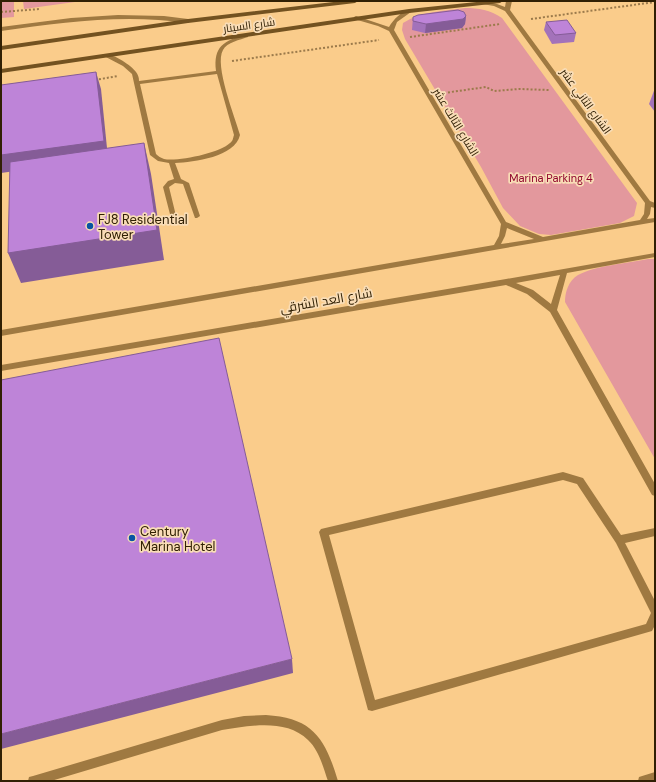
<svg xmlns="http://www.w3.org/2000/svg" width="656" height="782" font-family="'DM Sans',Cairo,sans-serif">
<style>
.green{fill:#e3989d}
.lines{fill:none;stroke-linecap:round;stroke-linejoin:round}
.path{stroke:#9b7a4b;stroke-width:2;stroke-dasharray:2 2;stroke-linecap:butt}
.lane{fill:#9f7941;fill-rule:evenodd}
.street{fill:#9f7941;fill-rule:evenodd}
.secondary{fill:#735220;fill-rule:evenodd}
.wall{fill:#a372ba}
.shaded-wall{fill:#855c97}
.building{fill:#be84d8;stroke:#855c97}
.poi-dot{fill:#0854a3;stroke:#f9ddb7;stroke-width:1.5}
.labels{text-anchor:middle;stroke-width:3.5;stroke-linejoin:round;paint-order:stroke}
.far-street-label{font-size:11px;fill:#312004;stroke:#f9ddb7}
.far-park-label{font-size:11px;fill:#91062e;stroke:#f9ddb7}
.poi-label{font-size:13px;fill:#312004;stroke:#f9ddb7;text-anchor:start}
.street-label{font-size:13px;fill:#312004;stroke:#f9ddb7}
</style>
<rect width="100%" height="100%" fill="#facc8b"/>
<!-- green -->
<g class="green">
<path d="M14,1V17L1,18V2Z"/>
<path d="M23,1H82L24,9Z"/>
<path d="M465,8C479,8 490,10 502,18L637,203L634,216L620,223L551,235L539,234L520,226L503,208L481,167L405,39L402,30L403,23C422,11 443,11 465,8Z"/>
<path d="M648,259H655V459L565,302C565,293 568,281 578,275C594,266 628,263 648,259Z"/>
</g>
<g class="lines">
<!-- path -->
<g class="path">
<path d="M1,12L40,9"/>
<path d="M531,19L655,2"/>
<path d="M410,37L500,24"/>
<path d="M232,61L379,40"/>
<path d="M95,80L118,76"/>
<path d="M444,93L486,87L494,91L519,89L549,90"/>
</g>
<!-- lane -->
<g class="lane">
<path d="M118,15L164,16L188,19L191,21L188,23C124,14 64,22 1,31V27L71,18Z"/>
<path d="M246,34L248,35V37C240,40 227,42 223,50C214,65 235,117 240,135C235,157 194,162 175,163L181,179L189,183L200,216L197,218H195L183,184L175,183L169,187L177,220L176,222H172L163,187L168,181L174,179L169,163L158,161L150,155L132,74L123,66L102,55C110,51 131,65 136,72C138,75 139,77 139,81L216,71C213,46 224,41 246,34ZM217,74L234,135C233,138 233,141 230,143C220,153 177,162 164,159C161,158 158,156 156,154L140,84Z"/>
<path d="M563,472L583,478L621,535L655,528V536L625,543L655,601V625L652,631L372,711L368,710L319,532L321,529ZM563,480L577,484L616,543L651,613L646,624L375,700L329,535Z"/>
<path d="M266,715C313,718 325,738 338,781H328C323,767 319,750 308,740C286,718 248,726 222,730L51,781H28L29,777L33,776L222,720L244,716Z"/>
</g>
<!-- street -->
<g class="street">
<path d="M484,1L497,4L505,7L506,1H512L510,10L650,201L655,203V208L651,207L650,214L647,219L655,218V222L1,336V330L494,245L499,236L501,224L389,31L378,26L354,19V17L356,16L389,27C393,20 402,10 411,10V12L397,22L394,30L506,222L543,237L640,220L644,214L645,203L505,11L494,6L482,4L481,3ZM507,228L534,239L501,244L505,236Z"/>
<path d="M655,253V257L567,273L557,310L655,484V496L652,495L550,312L527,294L506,285L1,371V365L506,279ZM560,275L551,304L533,290L516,283Z"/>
<path d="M655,772V781H638L639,777Z"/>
</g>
<!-- secondary -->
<g class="secondary">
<path d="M342,1H358L355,3L188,23L1,50V46L188,19Z"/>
<path d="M486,1H503L500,3L409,13L1,73V69L409,9Z"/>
</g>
</g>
<!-- wall -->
<g class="wall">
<path d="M466,16L465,24L462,28L425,33L412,30L413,17Z"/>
<path d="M546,22L576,33L574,42L552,44L544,30Z"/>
<path d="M655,88V112L649,104Z"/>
</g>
<!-- shaded-wall -->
<g class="shaded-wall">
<path d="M466,16L465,24L462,28L425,33L426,24Z"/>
<path d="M96,72L101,89L108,158L1,173V155Z"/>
<path d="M144,143L151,174L164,260L21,283L8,253Z"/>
<path d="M292,659L293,673L1,749V734Z"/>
</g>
<!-- building -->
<g class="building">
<path d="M458,10L464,12L466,16L463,19L426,24L413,21V17L418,15Z"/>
<path d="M567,20L576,33L555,35L546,22Z"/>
<path d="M96,72L104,141L1,155V85Z"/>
<path d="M144,143L157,230L8,253L10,162Z"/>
<path d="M219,338L292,659L1,734V380Z"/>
</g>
<!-- markers -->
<g class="poi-dot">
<circle cx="90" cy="226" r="4"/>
<circle cx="132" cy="538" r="4"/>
</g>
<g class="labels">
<!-- far-street labels -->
<g class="far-street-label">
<text transform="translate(249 25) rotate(-8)" y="4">شارع السينار</text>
<text transform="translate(586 101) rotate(54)" y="4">الشارع الثاني عشر</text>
<text transform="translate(456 122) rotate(59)" y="4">الشارع الثالث عشر</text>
</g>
<!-- far-park labels -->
<g class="far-park-label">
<text x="551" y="182">Marina Parking 4</text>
</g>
<!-- poi labels -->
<g class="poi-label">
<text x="98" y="224">FJ8 Residential<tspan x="98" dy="15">Tower</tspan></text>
<text x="140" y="536">Century<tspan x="140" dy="15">Marina Hotel</tspan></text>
</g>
<!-- street labels -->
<g class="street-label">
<text transform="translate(326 300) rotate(-10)" y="5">شارع العد الشرقي</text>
</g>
</g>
<!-- border -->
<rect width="656" height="782" fill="none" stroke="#312004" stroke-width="4"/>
</svg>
